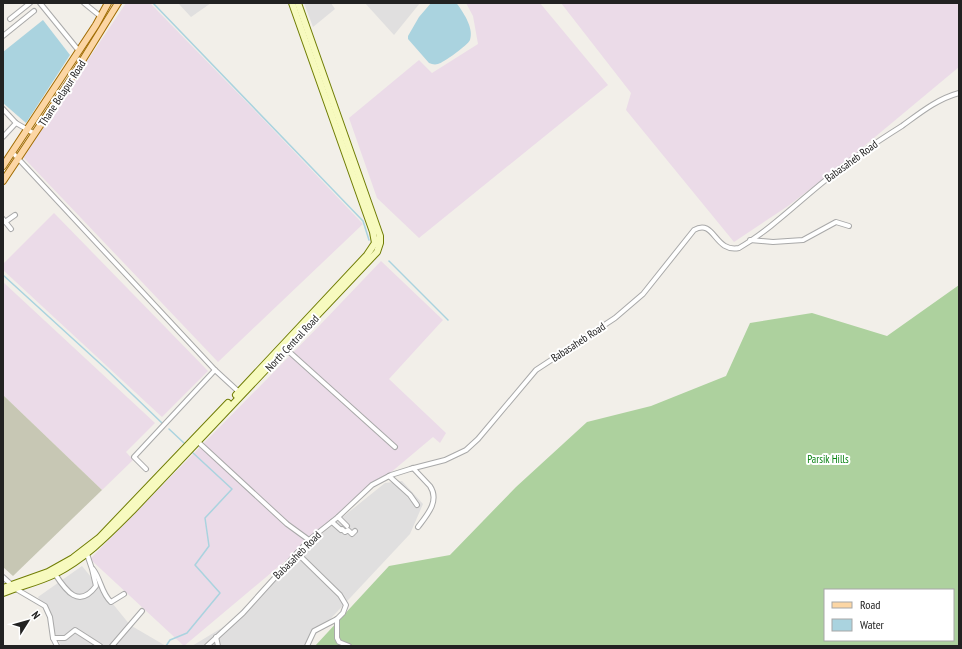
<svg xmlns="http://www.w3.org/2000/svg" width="962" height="649" font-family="'PT Sans Narrow',sans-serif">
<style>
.residential{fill:#e0dfdf}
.industrial{fill:#ebdbe8}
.construction{fill:#c7c7b4}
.forest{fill:#add19e;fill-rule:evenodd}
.water{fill:#aad3df}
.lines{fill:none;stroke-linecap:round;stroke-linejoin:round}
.stream{stroke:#aad3df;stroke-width:1.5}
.street-casing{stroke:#a9a9a9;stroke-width:6}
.secondary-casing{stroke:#707d05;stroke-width:8}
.primary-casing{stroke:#a06b00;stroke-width:8}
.street{stroke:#fff;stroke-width:4}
.secondary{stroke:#f7fabf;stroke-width:6}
.primary{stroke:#fcd6a4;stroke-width:6}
.labels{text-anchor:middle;stroke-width:4;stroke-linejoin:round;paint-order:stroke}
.street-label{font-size:11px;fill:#222;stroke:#fff}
.park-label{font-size:11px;fill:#0c8416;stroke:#fff}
</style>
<rect width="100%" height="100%" fill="#f2efe9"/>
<!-- residential -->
<g class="residential">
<path d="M178,3H211L191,17Z"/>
<path d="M304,3H331L335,9L313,27Z"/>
<path d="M365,3H420L394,35Z"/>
<path d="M402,481L423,504L410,534L305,646H192L225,626L324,532L385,483Z"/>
<path d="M82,566L130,625L166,646H61L38,597Z"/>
</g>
<!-- industrial -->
<g class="industrial">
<path d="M126,3H150L262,118L363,224L218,362L23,157Z"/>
<path d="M466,3H540L608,85L419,238L377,198L349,118L419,60L432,73L478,44L473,16Z"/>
<path d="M561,3H959V67L839,167L788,206L734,242L626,110L631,93Z"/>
<path d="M54,213L208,371L162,417L3,270V264Z"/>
<path d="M381,261L443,320L389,379L446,433L440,443L433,437L184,646L90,559L319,326Z"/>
<path d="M3,282L155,423L126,452L133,460L102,490L3,395Z"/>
</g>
<!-- construction -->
<path class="construction" d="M3,395L102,490L13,576L3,567Z"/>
<!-- forest -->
<path class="forest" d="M959,285V646H315L389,566L450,555L516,487L587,422L651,406L726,376L750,323L812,313L887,336ZM825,590H953V640H825Z"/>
<!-- water -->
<g class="water">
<path d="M431,3H456L458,5C464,14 474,28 470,40C468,45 443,63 438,64C434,65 432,64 429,63L408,39V36L419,17Z"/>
<path d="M43,20L70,55L26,123L3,103V52Z"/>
</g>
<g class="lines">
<!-- stream -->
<g class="stream">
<path d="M153,3L363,221L369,240"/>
<path d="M389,261L448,320"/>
<path d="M3,275L106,369L162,423"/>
<path d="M169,429L184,443"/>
<path d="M166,646L170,640L187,633L220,593L195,565L209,546L205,518L232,489L192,452"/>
</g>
<!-- street casing -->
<g class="street-casing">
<g id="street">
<path d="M40,3L79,51"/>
<path d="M84,3L100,16"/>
<path d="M10,19L30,3"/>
<path d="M3,36L34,11"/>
<path d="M3,109L16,123L35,134"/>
<path d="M3,137L16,123"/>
<path d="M12,152L215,370L240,393"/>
<path d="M3,219L11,229"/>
<path d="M5,222L15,215"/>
<path d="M750,240L773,242L803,240L836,222L849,226"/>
<path d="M285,348L395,447"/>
<path d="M196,440L287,524L309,540"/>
<path d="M413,468L430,486C440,501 427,515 418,527"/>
<path d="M146,469L134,457L215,370"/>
<path d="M389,476L410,495L417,505"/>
<path d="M338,517L347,526"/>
<path d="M332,522L341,530L342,529L345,532L348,530L352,534L355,531"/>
<path d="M297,553L340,595L346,605L343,613L337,619L314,631L307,646"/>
<path d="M93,569C101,579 101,593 111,602L124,594"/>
<path d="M55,574C66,591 79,609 96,586L92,569L87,554"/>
<path d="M3,577L16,589L45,606L50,617L53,638L57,646"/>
<path d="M337,619V638L339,642L349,646"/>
<path d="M216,637L218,646"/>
<path d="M53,638H65L75,630L100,646"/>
<path d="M112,646L142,611"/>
<path d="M207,646L243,613L309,540L338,517L372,485L391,475L410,469L445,460L466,450L478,439L536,370L615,318L643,294L694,230C715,218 714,253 739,248C773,228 801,199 832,175C854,157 878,141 902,126C920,113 937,99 959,93"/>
</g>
</g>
<!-- secondary casing -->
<g class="secondary-casing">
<g id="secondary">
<path d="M236,395L367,255L375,243L373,232L292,3"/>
<path d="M3,588L48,572L73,558L99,538L228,403"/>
<path d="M3,593C20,586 39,582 55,574C86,558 108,535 132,511L377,252L380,243V236L298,3"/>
</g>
</g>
<!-- primary casing -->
<g class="primary-casing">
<g id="primary">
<path d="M3,166L96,25L108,3"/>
<path d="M3,181L69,82L118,3"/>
</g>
</g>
<!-- street -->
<use href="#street" class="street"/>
<!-- secondary -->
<use href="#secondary" class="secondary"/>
<!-- primary -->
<use href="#primary" class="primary"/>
</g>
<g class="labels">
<!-- street labels -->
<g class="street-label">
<text transform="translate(62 93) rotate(-57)" y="4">Thane Belapur Road</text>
<text transform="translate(851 161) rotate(-36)" y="4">Babasaheb Road</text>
<text transform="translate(578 342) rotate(-33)" y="4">Babasaheb Road</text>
<text transform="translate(292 343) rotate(-47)" y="4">North Central Road</text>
<text transform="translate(297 555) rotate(-45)" y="4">Babasaheb Road</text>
</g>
<!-- park labels -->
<g class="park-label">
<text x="828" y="463">Parsik Hills</text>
</g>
</g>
<!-- border -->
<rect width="962" height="649" fill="none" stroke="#222222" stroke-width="8"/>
<!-- legend -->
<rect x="824" y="589" width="130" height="52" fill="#ffffff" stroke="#a7a7a7"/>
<rect x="832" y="602" width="20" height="6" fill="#fcd6a4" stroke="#a7a7a7"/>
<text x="860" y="609" font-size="12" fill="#222222">Road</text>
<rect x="832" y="619" width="20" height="12" fill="#aad3df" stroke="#a7a7a7"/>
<text x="860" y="629" font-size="12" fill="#222222">Water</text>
<!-- north arrow -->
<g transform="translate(28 621) rotate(53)" stroke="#ffffff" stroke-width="3" paint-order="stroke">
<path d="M0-3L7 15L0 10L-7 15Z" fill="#222222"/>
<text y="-6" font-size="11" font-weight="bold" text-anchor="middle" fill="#222222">N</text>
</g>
</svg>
